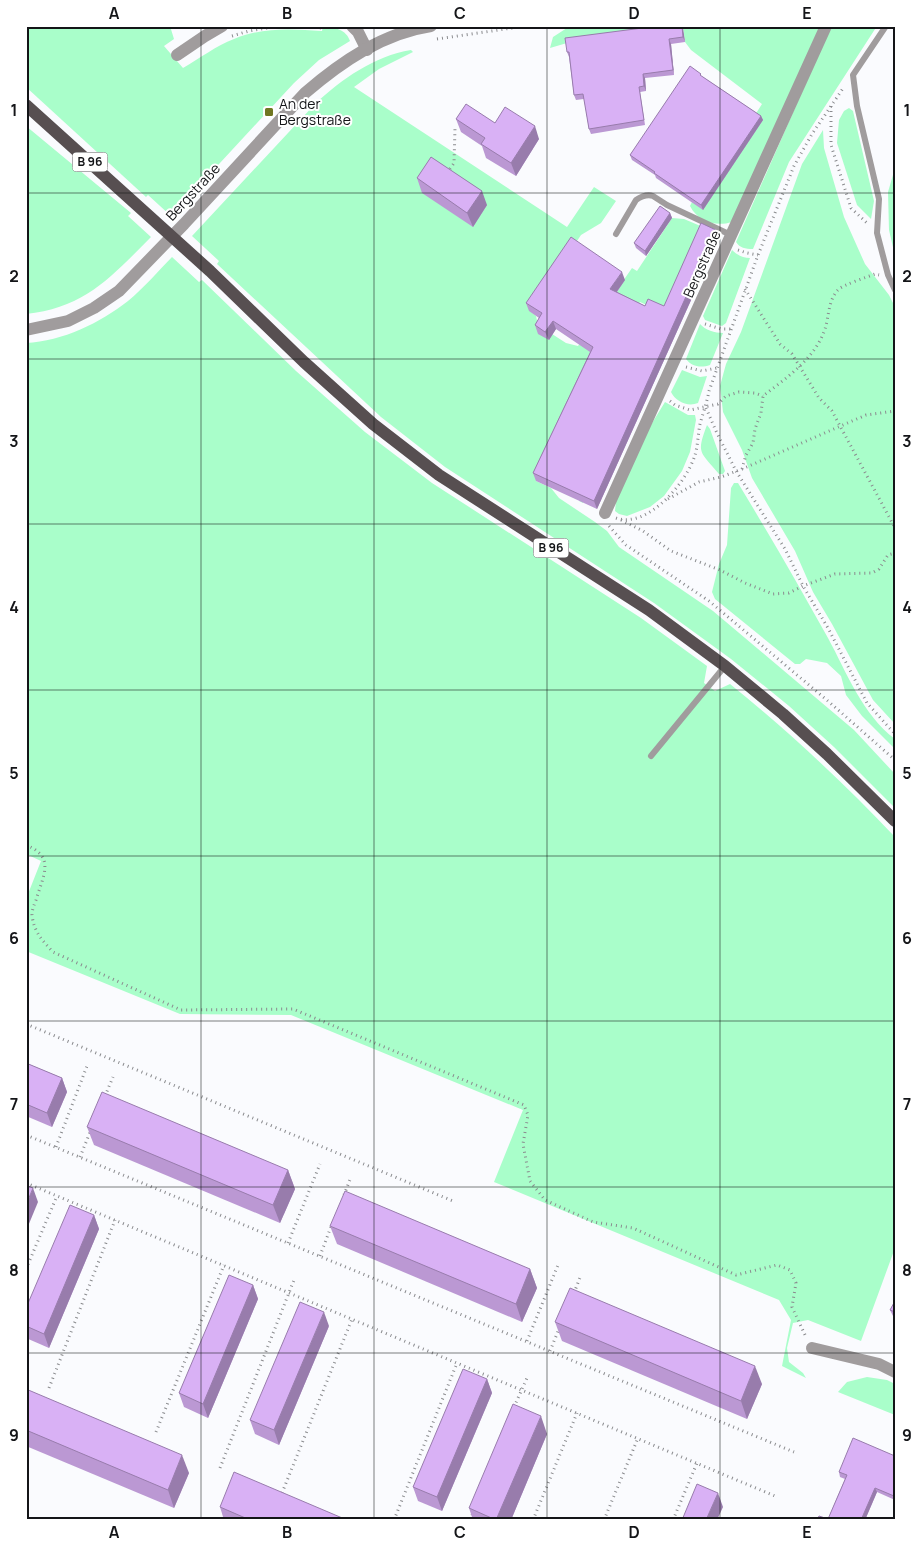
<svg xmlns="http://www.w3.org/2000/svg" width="921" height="1546" font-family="Manrope,sans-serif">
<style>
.green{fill:#a9feca}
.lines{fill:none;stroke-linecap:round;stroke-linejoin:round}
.path{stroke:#8a8b8e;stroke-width:3;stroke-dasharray:1 4;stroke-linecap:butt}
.lane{stroke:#a09c9d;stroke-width:6}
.street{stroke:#a09c9d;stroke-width:12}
.primary{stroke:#574f51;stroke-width:12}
.wall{fill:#bb98d3}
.shaded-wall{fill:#987cac}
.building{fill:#d9b1f5;stroke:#987cac}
.grid{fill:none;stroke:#141518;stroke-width:1;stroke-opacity:0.55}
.poi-dot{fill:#707721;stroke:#fff;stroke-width:2}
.labels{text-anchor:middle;stroke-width:4;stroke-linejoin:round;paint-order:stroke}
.shield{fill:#fff;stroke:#5a5b5d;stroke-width:1}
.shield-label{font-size:12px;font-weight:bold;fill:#141518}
.poi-label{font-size:14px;fill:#141518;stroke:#fff;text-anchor:start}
.street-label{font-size:14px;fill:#141518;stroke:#fff}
.neatline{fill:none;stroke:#141518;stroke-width:2}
.grid-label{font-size:16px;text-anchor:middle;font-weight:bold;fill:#141518}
</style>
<rect width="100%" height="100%" fill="#fafbfe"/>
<!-- green -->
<g class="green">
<path d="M26,26H170L174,39L164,46L183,68C200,58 216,46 234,39C262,27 292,29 322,31L323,26C335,28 346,29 350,41L319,60L294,83L171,216L148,195L146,197L26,87Z"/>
<path d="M570,26H822L732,222C716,227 698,222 690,206L692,202L703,209L762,121L755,115L762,104L691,50L685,42L683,28L567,43L550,48L553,37Z"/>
<path d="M831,26H877L789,162L753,249C745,249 740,248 736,242Z"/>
<path d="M411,50L413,52L379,69L354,87L567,227L594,187L616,201L601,223L581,235L530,311L536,316L538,325L566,343L578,346L632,268L637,271L672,218L684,219L717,233L704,232L583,503L579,501L664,313L640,302L536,481L551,488L559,498L595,522L607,531L619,547L713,611L854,730L895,774V808L834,747L789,706L731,659L654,603L445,467L381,417L217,264L219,261L192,236L315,104C342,79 374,56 411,50Z"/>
<path d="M849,108L853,111L874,201L871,219L857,205L837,143L839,120L844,111Z"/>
<path d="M26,126L131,213L128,216L151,237C112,276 85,308 26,314Z"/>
<path d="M823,130L824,148L844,217L865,264L889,295L895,307V724L873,700L832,624L813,592L795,551L752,478L742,450L723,412L720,386L726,364L741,332L802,164Z"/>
<path d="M895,168V256L889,230L888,192Z"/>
<path d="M732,250C737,255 743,258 750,258L726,323L722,326L705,320L703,316Z"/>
<path d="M172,257L199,282L202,280L296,371L365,432L432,483L641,618L707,666L704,683L715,691L730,684C788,731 843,782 895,837V1248L861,1341L808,1320L793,1323L787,1348L789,1362L803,1373L806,1378L782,1366L791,1320L779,1300L494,1182L523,1110L291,1015L180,1014L26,951V899L41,861L26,854V343C63,341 100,323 128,301C144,288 158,271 172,257Z"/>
<path d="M700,324C705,330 715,333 723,333L710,365C701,368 692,367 686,359Z"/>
<path d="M682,370L700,377L707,376L698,403C688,407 676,402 671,392Z"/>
<path d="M665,402L688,415H695L696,420L690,452L682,471L664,496L650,507L627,516L619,514L615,511L616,501L649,428Z"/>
<path d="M707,425L710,429L725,471L723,474H719C700,451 696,454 707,425Z"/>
<path d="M734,483H738C769,534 799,586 828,638C847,673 862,714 895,739V749L862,716L846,695L841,676L827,663L806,659L800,664H795L715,599L712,592L719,564L727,545L731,488Z"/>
<path d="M867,1377L887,1380L895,1384V1415L838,1392L847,1382Z"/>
</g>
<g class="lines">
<!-- path -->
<g class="path">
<path d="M300,26L322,28V26"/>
<path d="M232,36L249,31L279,26"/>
<path d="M437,39L526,26"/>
<path d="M831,106V145L851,208L868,224"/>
<path d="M447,173L454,163L455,128"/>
<path d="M738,250L747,253L758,255"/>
<path d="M745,289L780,344L792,354L819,398L832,411L895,528"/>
<path d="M705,324L721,329H731"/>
<path d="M686,367L702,371L717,368"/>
<path d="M670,401L675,405L690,410L718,404L726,396L739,392L755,393L763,396"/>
<path d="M706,408L716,431L736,471L785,549L803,586L828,628L867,703L895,734"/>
<path d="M742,469L746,455L753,443L755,429L761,413L763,396C786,378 815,359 825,329C829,317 828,299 839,289C843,285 867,277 875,274L879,275"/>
<path d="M668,499L699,482L721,477L742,469L866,415L895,411"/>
<path d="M616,518C648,529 687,482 695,455C698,445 698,434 700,424C703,413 707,402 709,391L758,255L794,166L812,134L844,87"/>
<path d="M621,520L643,531L671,551L720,570L745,583L773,594L789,593L803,586L835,574L872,573L879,569L888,555L895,553"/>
<path d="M609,526L626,545L709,601L828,701L895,760"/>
<path d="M26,845C56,857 43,876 36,900C34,905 32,910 32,915C34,932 42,940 53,952L181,1010L293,1009L524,1105L528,1115L523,1144L530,1181L545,1200L593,1222L633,1228L736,1275L777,1265L790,1270L796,1283L792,1307L806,1337"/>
<path d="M26,1024L453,1201"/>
<path d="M105,1096L113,1077"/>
<path d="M26,1135L794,1452"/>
<path d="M56,1147L87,1066"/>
<path d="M80,1157L91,1130"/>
<path d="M26,1183L775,1496"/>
<path d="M344,1195L351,1177"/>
<path d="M288,1243L320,1164"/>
<path d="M320,1256L332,1224"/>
<path d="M26,1269L57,1196"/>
<path d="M574,1293L581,1275"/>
<path d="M527,1341L558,1265"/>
<path d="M550,1351L559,1329"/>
<path d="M49,1388L115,1220"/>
<path d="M514,1407L527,1378"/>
<path d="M156,1432L224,1265"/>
<path d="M220,1468L294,1280"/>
<path d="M282,1493L352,1319"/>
<path d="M394,1520L457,1363"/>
<path d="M470,1520L473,1513"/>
<path d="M533,1520L577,1413"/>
<path d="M604,1520L638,1438"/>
<path d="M673,1520L697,1463"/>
</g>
<!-- lane -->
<g class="lane">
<path d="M886,26L853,75L857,106L879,199L877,233L888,275L895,290"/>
<path d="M616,234L636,200C642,196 647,194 653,196L667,205L731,235"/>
<path d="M651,756L725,666"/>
</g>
<!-- street -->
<g class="street">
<path d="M352,26L358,32L367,50"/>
<path d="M177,55L205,36L222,26"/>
<path d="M26,330L68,321L94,308L119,291L184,224L305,93C341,62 383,33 431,26"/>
<path d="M605,513L826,26"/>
<path d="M812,1348L879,1364L895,1372"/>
</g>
<!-- primary -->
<path class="primary" d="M26,105L210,271L304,362L373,424L439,475L649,610L725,666L783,714L827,754L895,821"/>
</g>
<!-- wall -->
<g class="wall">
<path d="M658,26H682L685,42L671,44L674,75L645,78L646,91L640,92L645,125L591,134L589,129L584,99L576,100L574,95L569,57L567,52Z"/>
<path d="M703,77L761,116L763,120L703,210L656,178L655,175L632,160L630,155Z"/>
<path d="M456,119L495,123L539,139L516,176L486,158L482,146L461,132Z"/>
<path d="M417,178L487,205L473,227L422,193Z"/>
<path d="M670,213L672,218L646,256L636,248L634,243Z"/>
<path d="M719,238L597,509L536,481L533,473L590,352L556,329L549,340L538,334L535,325L539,318L529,311L526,303L625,280L617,292L645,306H664Z"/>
<path d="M26,1063L62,1078L67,1092L52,1127L26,1116Z"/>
<path d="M87,1127L288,1170L295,1189L280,1223L94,1145Z"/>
<path d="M94,1215L99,1229L49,1348L26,1338V1308Z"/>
<path d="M330,1226L530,1269L537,1288L522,1322L337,1244Z"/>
<path d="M253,1285L258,1299L208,1418L184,1407L179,1393Z"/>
<path d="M895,1301V1320L890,1310Z"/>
<path d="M555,1322L762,1384L747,1419L562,1341Z"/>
<path d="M329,1326L279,1445L255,1434L250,1420Z"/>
<path d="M487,1379L492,1393L442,1511L418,1501L413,1487Z"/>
<path d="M26,1389L189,1473L174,1508L26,1446Z"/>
<path d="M547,1434L511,1520H473L469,1508Z"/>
<path d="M895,1456V1500L877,1492L865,1520H817L828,1519L845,1479L840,1477L839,1472Z"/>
<path d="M220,1507L347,1520H224Z"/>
</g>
<!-- shaded-wall -->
<g class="shaded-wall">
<path d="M682,26L683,28L685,42L683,37Z"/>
<path d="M669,39L671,44L674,75L673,70Z"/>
<path d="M643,74L645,78L646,91L644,86Z"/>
<path d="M761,116L763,120L703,210L701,205Z"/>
<path d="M535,126L539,139L516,176L511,163Z"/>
<path d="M482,191L487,205L473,227L467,213Z"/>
<path d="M670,213L672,218L646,256L645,251Z"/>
<path d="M716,230L719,238L597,509L594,501Z"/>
<path d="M622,272L625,280L613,297L610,289Z"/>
<path d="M553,321L556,329L549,340L545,332Z"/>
<path d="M62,1078L67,1092L52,1127L47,1113Z"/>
<path d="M288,1170L295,1189L280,1223L273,1205Z"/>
<path d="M33,1188L38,1202L26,1231V1205Z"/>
<path d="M94,1215L99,1229L49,1348L44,1334Z"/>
<path d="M530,1269L537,1288L522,1322L516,1304Z"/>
<path d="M253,1285L258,1299L208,1418L203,1404Z"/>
<path d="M324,1312L329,1326L279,1445L274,1430Z"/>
<path d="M755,1366L762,1384L747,1419L741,1401Z"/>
<path d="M487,1379L492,1393L442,1511L437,1497Z"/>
<path d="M541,1416L547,1434L511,1520H496Z"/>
<path d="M182,1455L189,1473L174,1508L168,1490Z"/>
<path d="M875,1488L877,1492L865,1520H861Z"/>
<path d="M718,1493L723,1507L717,1520H706Z"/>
</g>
<!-- building -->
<g class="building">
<path d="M658,26H682L683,37L669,39L673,70L643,74L644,86L639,87L644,120L589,129L583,94L574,95L569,52H567L565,38Z"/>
<path d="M690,66L701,74L700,75L761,116L701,205L654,173L655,172L630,155Z"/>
<path d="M466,104L495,123L505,107L535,126L511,163L481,144L485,138L456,119Z"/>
<path d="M431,157L482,191L467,213L417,178Z"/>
<path d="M660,206L670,213L645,251L634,243Z"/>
<path d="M701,223L716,230L594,501L533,473L593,347L553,321L545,332L535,325L542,313L526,303L571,237L622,272L610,289L645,306L648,299L664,306Z"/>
<path d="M26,1063L62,1078L47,1113L26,1104Z"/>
<path d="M102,1092L288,1170L273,1205L87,1127Z"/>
<path d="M26,1185L33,1188L26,1205Z"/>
<path d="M345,1191L530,1269L516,1304L330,1226Z"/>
<path d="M70,1205L94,1215L44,1334L26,1326V1308Z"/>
<path d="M229,1275L253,1285L203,1404L179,1393Z"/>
<path d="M570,1288L755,1366L741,1401L555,1322Z"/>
<path d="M895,1301V1312L890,1310Z"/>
<path d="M300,1302L324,1312L274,1430L250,1420Z"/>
<path d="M463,1369L487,1379L437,1497L413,1487Z"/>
<path d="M26,1389L182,1455L168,1490L26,1430Z"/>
<path d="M513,1404L541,1416L496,1520L469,1508Z"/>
<path d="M853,1438L895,1456L894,1496L875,1488L861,1520H817L819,1516L828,1519L847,1475L839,1472Z"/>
<path d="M234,1472L347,1520H250L220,1507Z"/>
<path d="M697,1484L718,1493L706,1520H682Z"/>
</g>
<!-- grid -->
<path class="grid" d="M201,26V1520M374,26V1520M547,26V1520M720,26V1520M26,193H895M26,359H895M26,524H895M26,690H895M26,856H895M26,1021H895M26,1187H895M26,1353H895"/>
<!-- markers -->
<rect class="poi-dot" x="264" y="107" width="10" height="10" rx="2.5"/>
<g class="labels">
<!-- shield labels -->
<g class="shield">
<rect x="72.5" y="152.5" width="35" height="19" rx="4"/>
<rect x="533.5" y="538.5" width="35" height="19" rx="4"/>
</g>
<g class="shield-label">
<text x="90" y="166">B 96</text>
<text x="551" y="552">B 96</text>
</g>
<!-- poi labels -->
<g class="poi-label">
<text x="279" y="109">An der<tspan x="279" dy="16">Bergstraße</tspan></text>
</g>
<!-- street labels -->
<g class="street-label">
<text transform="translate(193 192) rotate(-47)" y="5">Bergstraße</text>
<text transform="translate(702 264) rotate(-66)" y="5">Bergstraße</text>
</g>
</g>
<!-- border -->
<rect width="921" height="1546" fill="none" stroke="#ffffff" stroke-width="55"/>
<rect x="28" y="28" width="866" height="1490" class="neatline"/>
<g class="grid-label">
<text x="114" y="19">A</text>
<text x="287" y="19">B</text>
<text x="460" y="19">C</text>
<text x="634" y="19">D</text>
<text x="807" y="19">E</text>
<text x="14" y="116">1</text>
<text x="907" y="116">1</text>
<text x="14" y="282">2</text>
<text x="907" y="282">2</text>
<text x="14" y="447">3</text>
<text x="907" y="447">3</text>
<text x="14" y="613">4</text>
<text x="907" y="613">4</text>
<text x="14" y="779">5</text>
<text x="907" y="779">5</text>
<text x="14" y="944">6</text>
<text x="907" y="944">6</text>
<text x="14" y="1110">7</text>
<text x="907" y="1110">7</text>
<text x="14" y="1276">8</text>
<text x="907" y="1276">8</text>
<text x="14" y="1441">9</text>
<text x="907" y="1441">9</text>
<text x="114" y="1538">A</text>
<text x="287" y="1538">B</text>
<text x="460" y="1538">C</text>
<text x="634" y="1538">D</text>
<text x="807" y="1538">E</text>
</g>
</svg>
